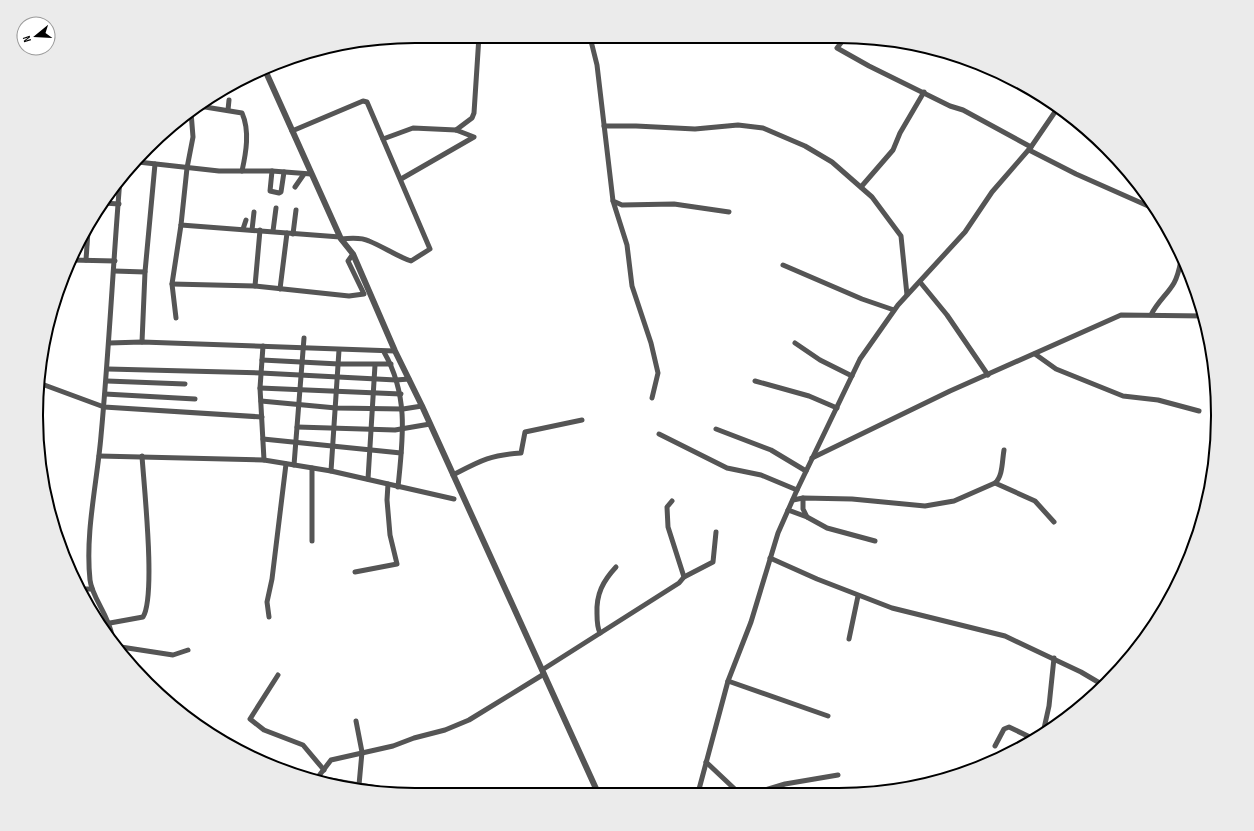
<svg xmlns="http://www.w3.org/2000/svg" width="1254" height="831" font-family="'Sofia Sans Condensed',sans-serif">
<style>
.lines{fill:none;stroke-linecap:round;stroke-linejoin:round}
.minor{stroke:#555;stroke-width:5}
.tertiary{stroke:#555;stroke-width:6}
.rim{fill:none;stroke:#000;stroke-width:2}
</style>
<rect width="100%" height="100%" fill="#fff"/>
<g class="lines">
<!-- minor -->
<g class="minor">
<path d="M590,37L597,65L613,201L622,205L674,204L729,212"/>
<path d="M844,39L837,48L869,66L950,106L963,110L1031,147"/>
<path d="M242,82L262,74L261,72"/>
<path d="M199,106L242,113C250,131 246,153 242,171"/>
<path d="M228,110L229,100"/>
<path d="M604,126H636L695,129L738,125L763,128L805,146L832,162L872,197L901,236L907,295"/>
<path d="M456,130L472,118L474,113L479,36"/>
<path d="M292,131L363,101L367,102L430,249L411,261C396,256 384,247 369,241C361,237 350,238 341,239"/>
<path d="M383,139L413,128L456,130L474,137L401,179"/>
<path d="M1029,150L1076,174L1155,209"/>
<path d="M138,162L219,171H272L311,174"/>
<path d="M272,171L270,191L279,193L281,192L284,172"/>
<path d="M295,187L304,174"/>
<path d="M861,187L893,150L900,133L924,92"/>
<path d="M613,201L627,245L632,286L651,343L658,373L652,398"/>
<path d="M104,203L119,204"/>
<path d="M181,225L340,237"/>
<path d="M243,229L246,220"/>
<path d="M252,230L254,212"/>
<path d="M273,231L276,208"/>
<path d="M293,234L296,210"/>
<path d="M71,260L115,261"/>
<path d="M86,260L88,231"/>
<path d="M783,265L862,299L894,310"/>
<path d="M114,271L145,272"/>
<path d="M920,282L947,315L988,375"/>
<path d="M172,284L255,286L349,296L364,294L348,261L353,254"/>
<path d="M255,286L260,230"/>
<path d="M280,289L287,233"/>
<path d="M1151,315C1158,301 1167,295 1174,283C1179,274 1180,265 1182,255"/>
<path d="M176,318L172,284L181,225L187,168L193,137L191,112"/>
<path d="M142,342L145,272L155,164"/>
<path d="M109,343L142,342L395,351"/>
<path d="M795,343L820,360L852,376"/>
<path d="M263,346L260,388L264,460"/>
<path d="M384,352C409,396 403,438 398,487"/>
<path d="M1035,354L1056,369L1123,396L1158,400L1199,411"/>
<path d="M262,360L339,364H391"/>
<path d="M108,369L261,373L396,380L409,379"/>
<path d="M107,381L185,384"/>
<path d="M755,381L809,396L837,408"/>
<path d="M39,383L104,407L262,417"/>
<path d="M40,384L41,371"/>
<path d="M260,388L401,394"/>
<path d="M105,394L195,399"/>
<path d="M261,401L336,408L403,409L422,406"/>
<path d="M297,427L395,430L430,424"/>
<path d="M716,429L771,450L806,471"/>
<path d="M659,434L727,468L761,475L797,490"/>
<path d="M263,439L401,453"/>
<path d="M99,456L264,460L331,471L454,499"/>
<path d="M812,458L950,391L1121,315L1205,316"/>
<path d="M294,465L304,338"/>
<path d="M312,468V541"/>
<path d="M331,471L339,350"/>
<path d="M453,475C480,461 490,455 521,453L525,432L582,420"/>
<path d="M368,479L375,365"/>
<path d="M995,483L1035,501L1054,522"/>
<path d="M803,498V509L807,517"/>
<path d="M793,500L803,498L852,499L925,506L954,501L995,483C1003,476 1002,461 1004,450"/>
<path d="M672,501L667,507L668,527L684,577"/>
<path d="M788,510L807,517L827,528L875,541"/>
<path d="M770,558L817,579L892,608L1005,636L1081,672L1103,685"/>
<path d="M355,572L397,564L390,535L387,500L388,484"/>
<path d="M80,589H92"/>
<path d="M269,617L267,602L272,579L286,464"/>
<path d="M110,623L143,617C156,596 144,487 142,456"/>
<path d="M600,633C597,627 597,620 597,614C596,594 603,581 616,567"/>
<path d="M112,636C109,615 92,598 90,580C85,533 97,483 101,436C109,350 113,264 120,179"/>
<path d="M849,639L858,596"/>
<path d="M121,647L173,655L188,650"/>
<path d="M542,670L679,583L684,577L713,562L716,532"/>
<path d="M278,675L250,719L264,730L303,745L324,770"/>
<path d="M728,681L828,716"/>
<path d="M356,721L362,752L359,785"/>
<path d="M1043,733L1049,706L1054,658"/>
<path d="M995,746L1004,729L1009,727L1034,739"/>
<path d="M706,762L740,794"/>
<path d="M318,777L331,760L393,746L414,738L445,730L469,720L544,674"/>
<path d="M324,779L401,792"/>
<path d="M523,790L583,792L597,790"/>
<path d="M698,793L728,681L751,622L778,533L797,490L860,359L898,305L965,232L992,192L1031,147L1057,109"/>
<path d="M751,794L785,784L838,775"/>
</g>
<!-- tertiary -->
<path class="tertiary" d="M265,70L341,239L353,254L395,351L422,406L598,793"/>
</g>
<!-- crop -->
<path d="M0 0H1254V831H0ZM415 43H839A372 372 0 0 1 1211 415V416A372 372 0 0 1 839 788H415A372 372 0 0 1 43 416V415A372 372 0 0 1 415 43Z" fill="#ebebeb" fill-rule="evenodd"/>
<path class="rim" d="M415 43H839A372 372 0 0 1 1211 415V416A372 372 0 0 1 839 788H415A372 372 0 0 1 43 416V415A372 372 0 0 1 415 43Z"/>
<!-- north arrow -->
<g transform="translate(36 36) rotate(252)"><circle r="19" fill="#ffffff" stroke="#999999"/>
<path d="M0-3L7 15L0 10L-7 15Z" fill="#000000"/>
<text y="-6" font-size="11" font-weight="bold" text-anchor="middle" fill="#000000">N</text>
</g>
</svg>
